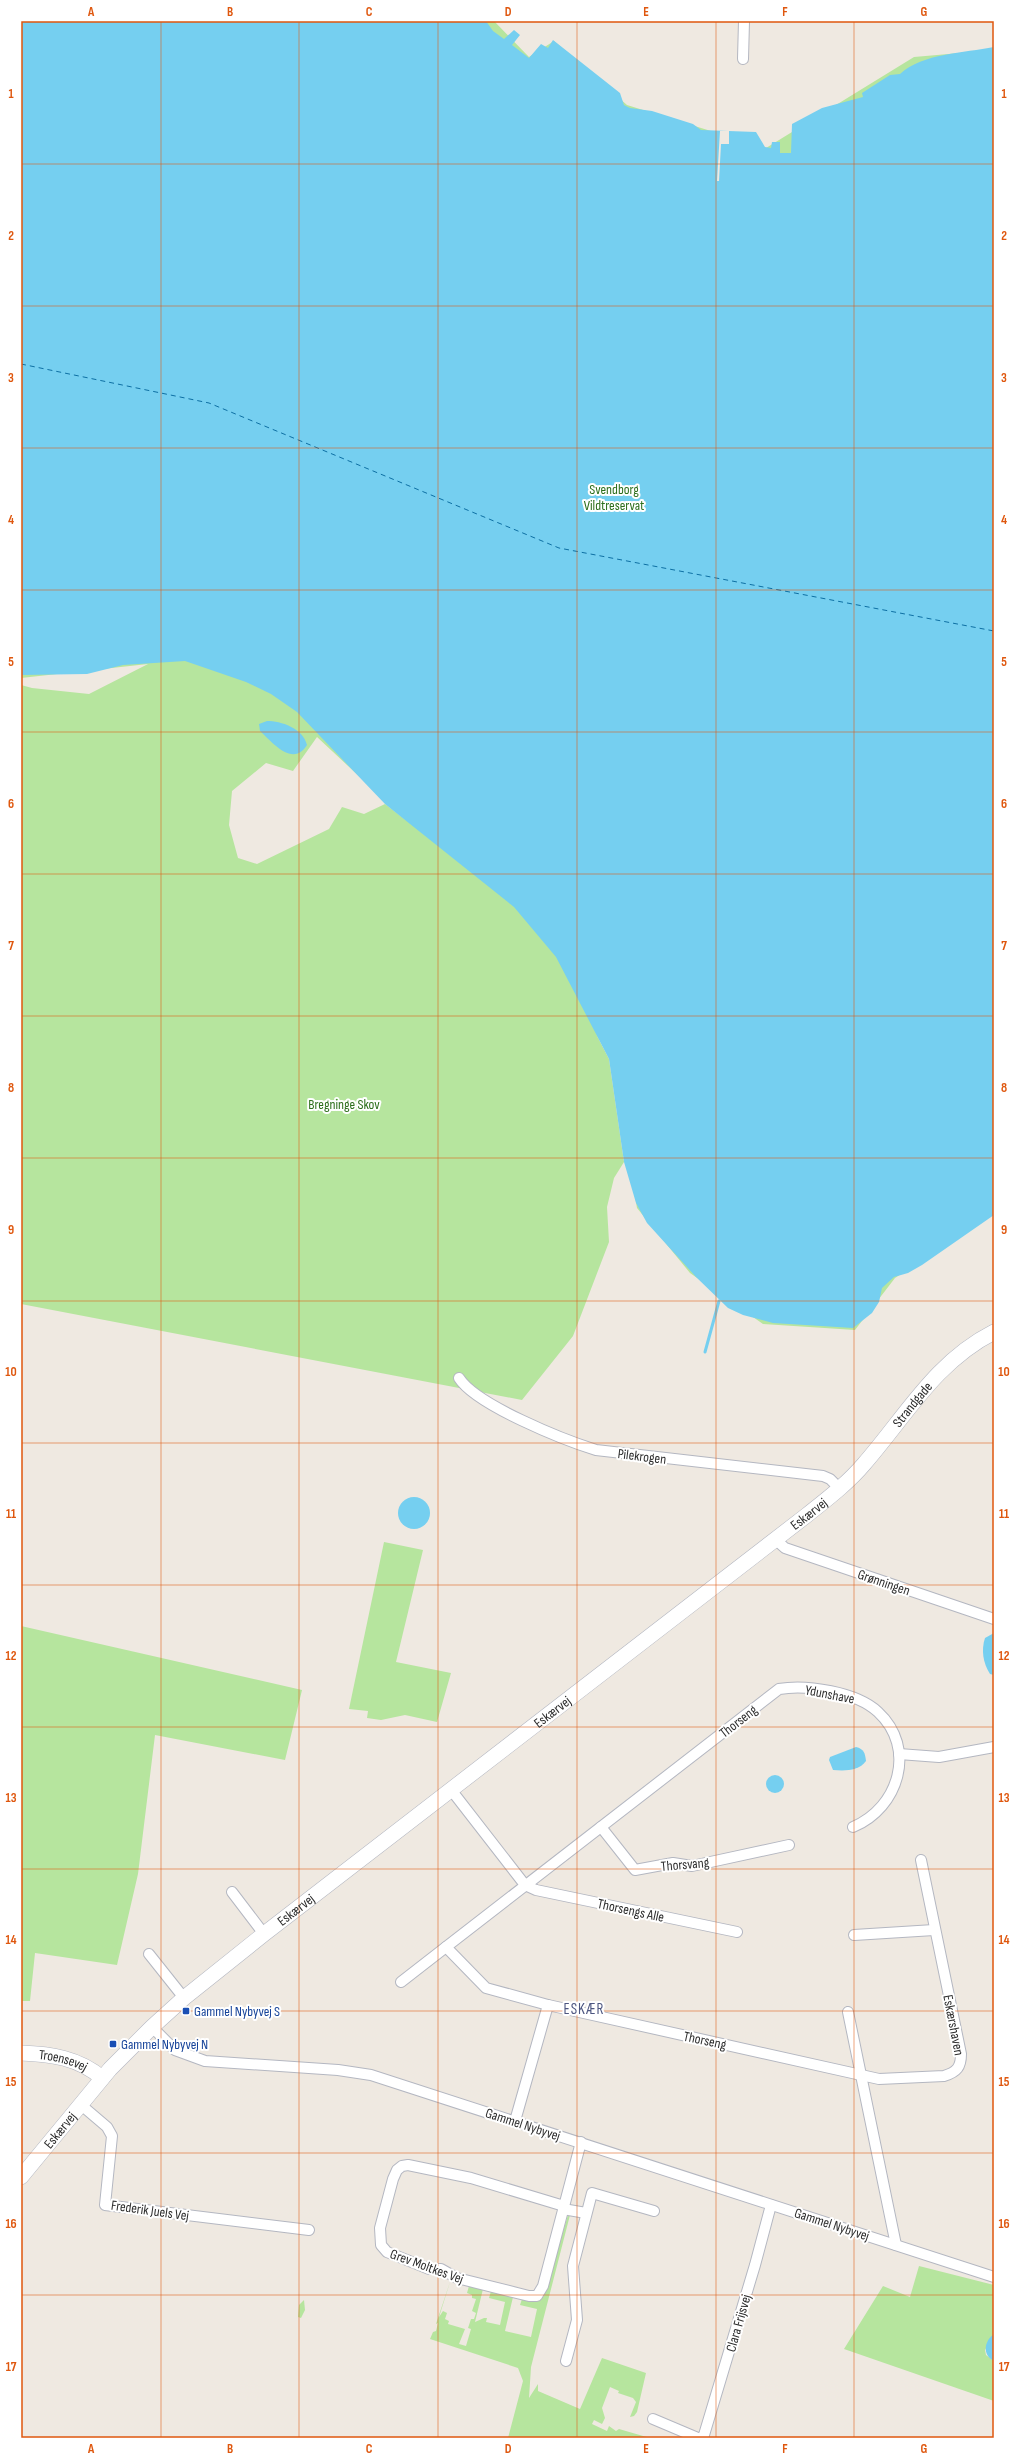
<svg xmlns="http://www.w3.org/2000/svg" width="1015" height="2459" font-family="'Sofia Sans Condensed',sans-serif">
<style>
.green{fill:#b6e59e;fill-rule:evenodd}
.water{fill:#75cff0}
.pier{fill:#efe9e1}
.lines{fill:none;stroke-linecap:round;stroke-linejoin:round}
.stream{stroke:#75cff0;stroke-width:3}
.ferry{stroke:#0d6fa3;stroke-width:1;stroke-dasharray:5 4;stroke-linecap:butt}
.street-casing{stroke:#b4b7c1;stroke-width:12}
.secondary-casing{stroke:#b4b7c1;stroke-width:16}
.street{stroke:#fff;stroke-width:10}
.secondary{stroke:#fff;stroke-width:15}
.grid{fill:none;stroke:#df570e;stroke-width:1;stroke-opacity:0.55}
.transit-dot{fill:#1a4fb4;stroke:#fff;stroke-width:1.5}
.labels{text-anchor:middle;stroke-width:4;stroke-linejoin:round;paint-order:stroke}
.park-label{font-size:14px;fill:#2c6e1b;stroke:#fff}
.street-label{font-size:14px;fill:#2e2e2e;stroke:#fff}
.transit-label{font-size:14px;fill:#164399;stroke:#fff;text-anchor:start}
.neighbourhood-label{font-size:15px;letter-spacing:1px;fill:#4d5680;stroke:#fff}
.neatline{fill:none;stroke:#df570e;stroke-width:1.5}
.grid-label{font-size:13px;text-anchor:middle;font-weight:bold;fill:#df570e}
</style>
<rect width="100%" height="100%" fill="#efe9e1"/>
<!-- green -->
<g class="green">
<path d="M21,21H494L529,57L554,41L627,105L766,148L914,57L994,50V1214L895,1278L855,1330L763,1324L690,1273L637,1208L612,1060L596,1034L609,1059L624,1162L614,1178L607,1207L609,1242L573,1336L522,1400L21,1304V685L32,688L89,694L148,664L21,678ZM317,737L407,821L385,804L364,814L342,807L329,829L257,864L238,858L229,825L232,791L266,763L293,771Z"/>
<path d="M384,1542L423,1550L396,1662L451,1673L437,1722L405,1715L381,1720L367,1718L368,1711L349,1709Z"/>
<path d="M21,1626L302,1690L285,1760L155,1735L138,1874L117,1965L35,1953L30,2001H21Z"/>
<path d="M568,2215H570L531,2367L529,2398L538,2384V2391L580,2409L602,2358L646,2373L637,2412L634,2416L626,2418L630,2417L636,2402L633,2398L618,2393L619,2391L610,2387L602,2408L605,2418L602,2424L594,2420L592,2424L607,2431L609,2426L616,2431L619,2429L650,2438H508L523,2381L518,2368L430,2339L433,2332L436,2331L438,2323L436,2324L451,2279L439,2317L443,2311L447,2313L445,2319L449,2321L448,2324L465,2329L459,2344L466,2346L471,2329L468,2328L471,2319H474L476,2313L472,2311L476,2299L472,2298V2295L467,2293L469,2286L483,2289L475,2322L484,2318H487L486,2322L500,2325L505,2302L489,2298L491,2291L513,2297L505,2331L531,2337L537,2309L520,2305L522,2299L533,2301L544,2296Z"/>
<path d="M919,2266L994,2285V2334L985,2350L986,2355L994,2361V2401L844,2349L883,2286L910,2297Z"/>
<path d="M304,2300L305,2310L301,2318L298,2317L299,2305Z"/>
</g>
<!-- water -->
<g class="water">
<path d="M21,21H486L493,31L504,39L514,30L520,35L512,45L529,58L541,44L548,48L553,40L620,93L624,105L630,108L652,111L693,124L701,130L756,132L765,147L771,148L772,142H780V153H791L792,124L822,108L863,97L862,93L890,75L900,74C923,53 964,53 994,47V1215L922,1265L908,1273L894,1277L882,1288L879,1302L872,1313L853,1328L773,1323L743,1315L728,1308L696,1277L647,1223L636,1203L624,1162L609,1059L556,957L514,907L385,804L297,712L271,694L246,682L185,661L123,665L87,674L21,675Z"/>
<path d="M267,721C281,721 303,728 307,745C293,768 272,742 260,731L259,724Z"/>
<circle cx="414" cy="1513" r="16"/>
<path d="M994,1633V1675L990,1674C983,1663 981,1650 985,1638Z"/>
<path d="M856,1747C864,1749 865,1753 866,1761C859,1771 845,1771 833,1770L829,1760L830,1757Z"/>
<circle cx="775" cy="1784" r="9"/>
<path d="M994,2334V2361C982,2355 984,2341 994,2334Z"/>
</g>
<!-- pier -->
<path class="pier" d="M720,131H729V144H721L719,181H717Z"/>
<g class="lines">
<!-- stream -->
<path class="stream" d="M705,1352L719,1301"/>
<!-- ferry -->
<path class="ferry" d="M21,364L209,403L559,548L994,631"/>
<!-- street casing -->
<g class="street-casing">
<g id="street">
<path d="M743,59L744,21"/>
<path d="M459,1378C476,1405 564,1440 596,1450L823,1476L830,1479L839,1488"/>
<path d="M776,1540L785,1548L994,1619"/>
<path d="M899,1754L939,1757L994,1747"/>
<path d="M452,1791L525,1885L536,1890L737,1932"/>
<path d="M601,1827L635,1870L673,1863L692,1866L789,1845"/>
<path d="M232,1892L264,1934"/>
<path d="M854,1935L934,1930"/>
<path d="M446,1947L779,1689C806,1684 857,1692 878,1712C917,1748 899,1808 853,1827"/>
<path d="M149,1954L184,1998"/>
<path d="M401,1982L446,1947L486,1988L548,2005"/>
<path d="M848,2012L896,2245"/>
<path d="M152,2027L175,2050L205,2061L338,2070L371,2075L994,2277"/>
<path d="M80,2104L107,2127L112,2136L105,2205L309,2230"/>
<path d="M515,2121L548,2005L879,2079L944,2076C957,2072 961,2067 961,2054L921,1860"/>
<path d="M564,2206L471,2178L408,2165L402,2166L397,2170L393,2179L380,2228L381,2245L387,2252L429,2269H441L457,2278L529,2296H537L543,2286L581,2142"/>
<path d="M563,2209L586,2213"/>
<path d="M566,2361L577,2320L573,2266L592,2193L654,2211"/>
<path d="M653,2419L698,2438"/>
<path d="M701,2438L704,2435L755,2265L771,2205"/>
</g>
</g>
<!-- secondary casing -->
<g class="secondary-casing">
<g id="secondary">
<path id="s1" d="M21,2053C51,2054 79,2058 102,2078"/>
<path id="s2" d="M21,2177L110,2069L152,2027L184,1998L264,1934L807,1515C827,1499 848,1483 864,1464C906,1416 935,1362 994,1332"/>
</g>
</g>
<!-- street -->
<use href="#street" class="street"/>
<!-- secondary -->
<use href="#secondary" class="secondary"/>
</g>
<!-- grid -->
<path class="grid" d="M161,21V2438M299,21V2438M438,21V2438M577,21V2438M716,21V2438M854,21V2438M21,164H994M21,306H994M21,448H994M21,590H994M21,732H994M21,874H994M21,1016H994M21,1158H994M21,1301H994M21,1443H994M21,1585H994M21,1727H994M21,1869H994M21,2011H994M21,2153H994M21,2295H994"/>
<!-- markers -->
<g class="transit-dot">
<rect x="182" y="2007" width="8" height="8" rx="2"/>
<rect x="109" y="2040" width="8" height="8" rx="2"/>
</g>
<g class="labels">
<!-- park labels -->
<g class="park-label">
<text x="614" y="494">Svendborg<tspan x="614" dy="16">Vildtreservat</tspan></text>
<text x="344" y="1109">Bregninge Skov</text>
</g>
<!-- street labels -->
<g class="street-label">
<text dy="5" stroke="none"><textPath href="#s2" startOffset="1184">Strandgade</textPath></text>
<text transform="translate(642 1456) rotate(7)" y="5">Pilekrogen</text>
<text dy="5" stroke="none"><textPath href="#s2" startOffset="1033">Eskærvej</textPath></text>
<text transform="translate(884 1582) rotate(19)" y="5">Grønningen</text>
<text transform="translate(830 1694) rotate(11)" y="5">Ydunshave</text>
<text dy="5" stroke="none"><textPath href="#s2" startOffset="709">Eskærvej</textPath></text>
<text transform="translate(738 1721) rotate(-38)" y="5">Thorseng</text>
<text transform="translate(685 1864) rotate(-5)" y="5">Thorsvang</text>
<text dy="5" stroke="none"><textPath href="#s2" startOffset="385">Eskærvej</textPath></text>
<text transform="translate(631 1910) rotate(12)" y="5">Thorsengs Alle</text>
<text transform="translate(954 2025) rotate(79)" y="5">Eskærshaven</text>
<text transform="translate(705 2040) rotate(12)" y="5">Thorseng</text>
<text dy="5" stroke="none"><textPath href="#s1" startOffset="43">Troensevej</textPath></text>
<text transform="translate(523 2124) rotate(18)" y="5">Gammel Nybyvej</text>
<text dy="5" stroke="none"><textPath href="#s2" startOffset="61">Eskærvej</textPath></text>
<text transform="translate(150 2210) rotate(8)" y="5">Frederik Juels Vej</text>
<text transform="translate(832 2224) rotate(18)" y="5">Gammel Nybyvej</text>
<text transform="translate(427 2266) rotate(20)" y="5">Grev Moltkes Vej</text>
<text transform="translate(738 2323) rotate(-74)" y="5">Clara Frijsvej</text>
</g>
<!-- transit labels -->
<g class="transit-label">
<text x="194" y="2016">Gammel Nybyvej S</text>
<text x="121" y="2049">Gammel Nybyvej N</text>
</g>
<!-- neighbourhood labels -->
<g class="neighbourhood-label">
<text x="584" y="2014">ESKÆR</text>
</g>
</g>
<!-- border -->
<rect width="1015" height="2459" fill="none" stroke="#ffffff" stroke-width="44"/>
<rect x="22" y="22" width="971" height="2415" class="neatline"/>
<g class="grid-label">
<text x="91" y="16">A</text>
<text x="230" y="16">B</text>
<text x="369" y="16">C</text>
<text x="508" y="16">D</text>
<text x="646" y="16">E</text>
<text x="785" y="16">F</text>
<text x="924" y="16">G</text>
<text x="11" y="98">1</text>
<text x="1004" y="98">1</text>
<text x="11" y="240">2</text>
<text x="1004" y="240">2</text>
<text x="11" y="382">3</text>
<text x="1004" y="382">3</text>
<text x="11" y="524">4</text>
<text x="1004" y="524">4</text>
<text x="11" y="666">5</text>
<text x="1004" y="666">5</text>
<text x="11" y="808">6</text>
<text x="1004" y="808">6</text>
<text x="11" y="950">7</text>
<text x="1004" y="950">7</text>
<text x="11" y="1092">8</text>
<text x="1004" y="1092">8</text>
<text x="11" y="1234">9</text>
<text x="1004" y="1234">9</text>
<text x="11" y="1376">10</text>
<text x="1004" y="1376">10</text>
<text x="11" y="1518">11</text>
<text x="1004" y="1518">11</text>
<text x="11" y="1660">12</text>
<text x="1004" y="1660">12</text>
<text x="11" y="1802">13</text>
<text x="1004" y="1802">13</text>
<text x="11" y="1944">14</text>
<text x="1004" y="1944">14</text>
<text x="11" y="2086">15</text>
<text x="1004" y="2086">15</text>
<text x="11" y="2228">16</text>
<text x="1004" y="2228">16</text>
<text x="11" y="2371">17</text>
<text x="1004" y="2371">17</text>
<text x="91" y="2453">A</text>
<text x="230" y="2453">B</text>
<text x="369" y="2453">C</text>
<text x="508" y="2453">D</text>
<text x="646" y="2453">E</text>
<text x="785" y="2453">F</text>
<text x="924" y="2453">G</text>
</g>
</svg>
